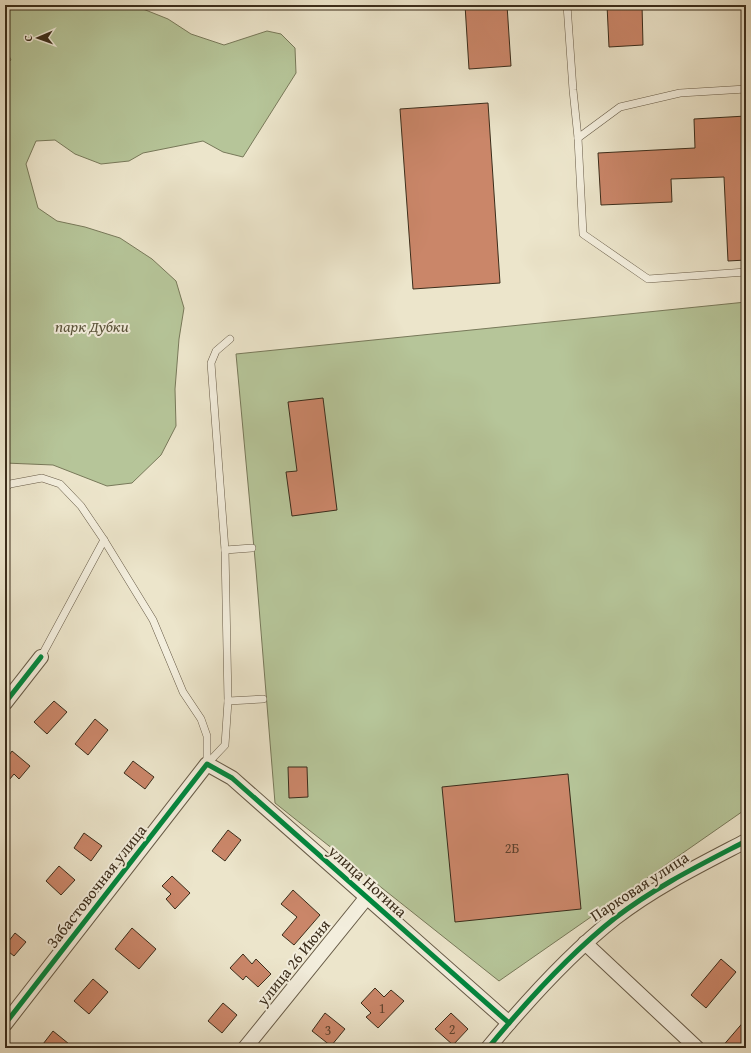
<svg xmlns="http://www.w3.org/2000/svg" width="751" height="1053" font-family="'Gentium Book Plus',serif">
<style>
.green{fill:#b6c599;stroke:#78795a}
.building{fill:#ca8669;stroke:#3b2d1b}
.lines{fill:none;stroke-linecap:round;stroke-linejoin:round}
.lane-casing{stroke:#675b47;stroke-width:8}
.street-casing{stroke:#675b47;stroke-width:16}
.lane{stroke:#f3eedd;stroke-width:7}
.street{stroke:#f3eedd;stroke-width:14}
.cycleway-casing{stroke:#f3eedd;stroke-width:8}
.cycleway{stroke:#00873e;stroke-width:5}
.labels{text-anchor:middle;stroke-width:4;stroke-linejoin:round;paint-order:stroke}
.number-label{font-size:14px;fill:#5f432e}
.park-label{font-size:16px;font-style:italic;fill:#5a533a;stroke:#f3eedd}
.street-label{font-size:16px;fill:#3b2d1b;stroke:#f3eedd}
</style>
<rect width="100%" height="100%" fill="#ece5cb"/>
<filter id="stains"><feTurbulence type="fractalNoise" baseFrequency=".005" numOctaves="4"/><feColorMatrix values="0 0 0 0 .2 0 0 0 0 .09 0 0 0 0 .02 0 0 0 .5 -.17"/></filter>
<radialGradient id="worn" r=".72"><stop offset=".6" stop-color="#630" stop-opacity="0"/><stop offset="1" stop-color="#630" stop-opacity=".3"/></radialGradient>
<!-- green -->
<g class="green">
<path d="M5,5H133L168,19L191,34L224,45L267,31L281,34L295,48L296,73L243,157L223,152L203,141L143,153L129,161L101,164L75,154L55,140L36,141L26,164L38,208L57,221L85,227L120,238L152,259L176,281L184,308L179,339L175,389L176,426L161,455L132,483L107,486L53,465L5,463V65L11,60L5,48Z"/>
<path d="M746,302V809L499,981L275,803L256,570L236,354Z"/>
</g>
<!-- building -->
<g class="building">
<path d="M465,5H507L511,66L469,69Z"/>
<path d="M607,5H642L643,45L609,47Z"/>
<path d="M488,103L500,283L413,289L400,109Z"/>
<path d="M746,116V260L728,261L724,177L671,179L672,202L601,205L598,153L695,148L694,119Z"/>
<path d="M323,398L337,510L292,516L286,472L297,471L288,402Z"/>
<path d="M54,701L67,712L47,734L34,722Z"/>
<path d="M95,719L108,730L88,755L75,744Z"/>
<path d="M12,751L30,766L19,779L14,774L5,785V761Z"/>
<path d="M133,761L154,777L145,789L124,773Z"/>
<path d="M288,767H307L308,797L289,798Z"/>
<path d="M568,774L581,909L455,922L442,787Z"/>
<path d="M228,830L241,840L225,861L212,851Z"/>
<path d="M84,833L102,846L91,861L74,848Z"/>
<path d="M59,866L75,880L61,895L46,881Z"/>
<path d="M172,876L190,893L175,909L166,899L171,894L162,886Z"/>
<path d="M293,890L320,915L294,945L282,935L297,917L281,904Z"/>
<path d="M132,928L156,949L139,969L115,949Z"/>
<path d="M15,933L26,942L14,956L5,949V946Z"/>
<path d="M243,954L252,964L256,959L271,974L258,987L246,976L243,980L230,968Z"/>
<path d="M721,959L736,972L706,1008L691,995Z"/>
<path d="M93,979L108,992L89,1014L74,1001Z"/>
<path d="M375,988L384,997L391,990L404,1001L378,1028L366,1017L371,1013L361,1003Z"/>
<path d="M223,1003L237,1015L222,1033L208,1021Z"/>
<path d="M325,1013L345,1029L331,1046L312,1031Z"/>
<path d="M451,1013L468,1029L453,1045L435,1029Z"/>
<path d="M746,1019V1048H721Z"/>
<path d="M53,1031L74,1048H40Z"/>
</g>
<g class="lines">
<!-- lane casing -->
<g class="lane-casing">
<g id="lane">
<path d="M567,5L573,90L578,138"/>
<path d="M746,89L680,93L620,107L578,138L583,234L648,279L746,272"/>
<path d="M5,488L10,484L42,478L60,484L81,506L104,540L153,620L183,692L201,719L207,736V764"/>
<path d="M225,550L252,548"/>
<path d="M41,657L104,540"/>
<path d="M228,701L263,699"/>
<path d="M207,764L225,745L228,701L225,550L211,363L216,351L230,339"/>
</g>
</g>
<!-- street casing -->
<g class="street-casing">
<g id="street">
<path d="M5,703L41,657"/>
<path d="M585,943L697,1048"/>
<path d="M5,1024L207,764L232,778L509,1023"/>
<path d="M245,1048L367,897"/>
<path d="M488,1048C526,1002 568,955 615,918C655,887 702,864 746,841"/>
</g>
</g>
<!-- lane -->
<use href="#lane" class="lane"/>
<!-- street -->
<use href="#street" class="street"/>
<!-- cycleway casing -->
<g class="cycleway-casing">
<g id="cycleway">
<path d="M5,703L41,657"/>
<path d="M5,1024L207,764L232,778L509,1023"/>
<path d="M488,1048C526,1002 568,955 615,918C655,887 702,864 746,841"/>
</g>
</g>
<!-- cycleway -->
<use href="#cycleway" class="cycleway"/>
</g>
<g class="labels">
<!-- number labels -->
<g class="number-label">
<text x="512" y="853">2Б</text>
<text x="382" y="1013">1</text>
<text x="452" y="1034">2</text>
<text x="328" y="1035">3</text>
</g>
<!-- park labels -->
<g class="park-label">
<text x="92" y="332">парк Дубки</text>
</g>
<!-- street labels -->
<g class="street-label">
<text transform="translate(368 881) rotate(42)" y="6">улица Ногина</text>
<text transform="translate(96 886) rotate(-52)" y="6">Забастовочная улица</text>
<text transform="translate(639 886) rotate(-33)" y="6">Парковая улица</text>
<text transform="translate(293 962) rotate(-51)" y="6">улица 26 Июня</text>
</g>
</g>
<!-- margin -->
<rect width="751" height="1053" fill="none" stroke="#ece5cb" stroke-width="20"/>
<rect x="6" y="6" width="739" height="1041" fill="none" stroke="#3b2d1b" stroke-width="2"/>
<rect x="10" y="10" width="731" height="1033" fill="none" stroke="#3b2d1b"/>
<!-- north arrow -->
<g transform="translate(38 38) rotate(268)" stroke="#f3eedd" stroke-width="3" paint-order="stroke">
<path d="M0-3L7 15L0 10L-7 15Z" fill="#3b2d1b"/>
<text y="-6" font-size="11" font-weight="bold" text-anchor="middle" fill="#3b2d1b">С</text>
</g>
<rect width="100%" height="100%" filter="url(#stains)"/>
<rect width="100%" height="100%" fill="url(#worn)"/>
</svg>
